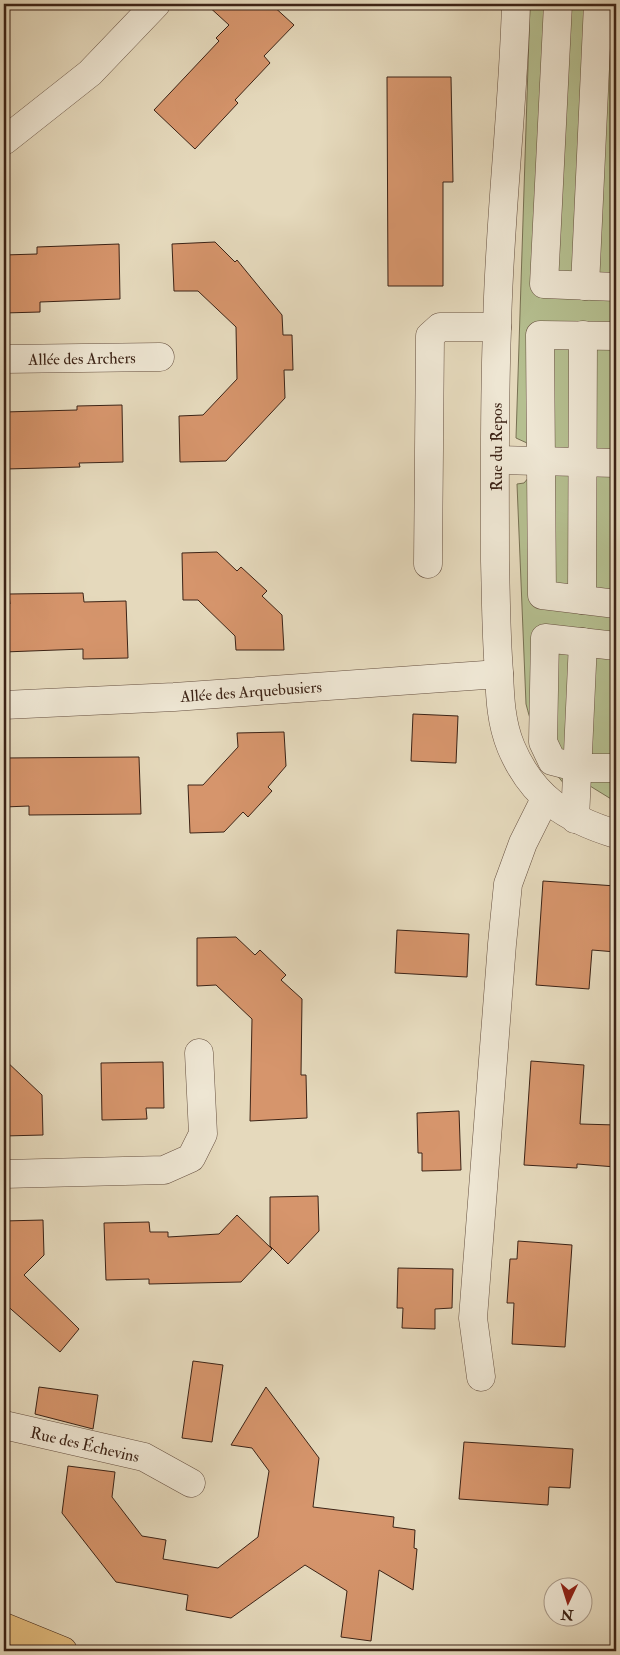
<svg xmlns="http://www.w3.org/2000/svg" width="620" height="1655" font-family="'IM FELL Double Pica',serif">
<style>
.green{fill:#b5bf90;stroke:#787153}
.building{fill:#d6956c;stroke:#3c2316}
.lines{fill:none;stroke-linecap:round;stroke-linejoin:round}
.minor-casing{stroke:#665040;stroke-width:29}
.major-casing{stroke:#3c2316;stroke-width:29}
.minor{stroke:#eee6d3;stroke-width:28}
.major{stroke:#e2bc7e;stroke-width:28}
.labels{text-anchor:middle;stroke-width:4;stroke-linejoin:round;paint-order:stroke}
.street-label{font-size:16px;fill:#3c2316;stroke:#eee6d3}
</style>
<rect width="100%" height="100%" fill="#e5d9bc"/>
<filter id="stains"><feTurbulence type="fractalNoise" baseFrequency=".004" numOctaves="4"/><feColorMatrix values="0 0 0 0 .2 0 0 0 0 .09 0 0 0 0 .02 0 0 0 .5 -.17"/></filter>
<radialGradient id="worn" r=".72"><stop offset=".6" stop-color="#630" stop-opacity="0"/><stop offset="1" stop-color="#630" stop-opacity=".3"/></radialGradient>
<!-- green -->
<path class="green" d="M530,4H616V802L590,786L565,785C542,758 535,738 526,704L517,484L524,483L530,476L527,443L516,438Z"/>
<!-- building -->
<g class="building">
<path d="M206,4H271L294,25L264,56L270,63L235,100L238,103L195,149L154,110L219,41L216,38L229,25Z"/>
<path d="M387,77H451L453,182H443V286H388Z"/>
<path d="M215,242L235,262L237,260L282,315L283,335H292L293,370H284L285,398L226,461L180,462L179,416L203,415L237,379L236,327L198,291H174L172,244Z"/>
<path d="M119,244L120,299L40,302V312L4,313V255L37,254V247Z"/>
<path d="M122,405L123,462L79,463L80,467L6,469V459H4V412L77,410V406Z"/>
<path d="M217,552L237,571L241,567L267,591L262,596L282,615L284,650H236L235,636L198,600H183L182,553Z"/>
<path d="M83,593L84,602L126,601L128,658L83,659V649L4,652V604H10L9,594Z"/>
<path d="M413,714L458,716L456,763L411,761Z"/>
<path d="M284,732L286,766L268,787L272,791L248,817L243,812L224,832L190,833L188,785H203L238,747L237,733Z"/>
<path d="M139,757L141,814L29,815V806L4,807V758Z"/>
<path d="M543,881L616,886V952L592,950L589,989L536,985Z"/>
<path d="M397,930L469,934L467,977L395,973Z"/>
<path d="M236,937L255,955L260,950L286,975L281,980L302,999L301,1075H306L307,1118L250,1121L252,1019L216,985L197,986V938Z"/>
<path d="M4,1059L42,1095L43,1135L4,1136Z"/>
<path d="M531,1061L584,1065L580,1124L616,1125V1167L577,1164V1168L524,1165Z"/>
<path d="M163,1062L164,1108H146L147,1119L102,1120L101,1063Z"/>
<path d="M459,1111L461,1170L422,1171V1153H418L417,1113Z"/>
<path d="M318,1196L319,1231L288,1264L270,1246V1197Z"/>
<path d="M237,1215L272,1249L241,1282L149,1284V1279L106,1280L104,1223L149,1222L150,1232H168V1237L219,1234Z"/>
<path d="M43,1220L44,1255L24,1275L79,1329L60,1352L4,1303V1221Z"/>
<path d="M518,1241L572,1245L565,1347L512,1344L514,1303H507L510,1259H517Z"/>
<path d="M398,1268L453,1269L452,1308L435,1309V1329L402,1328L403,1308H397Z"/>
<path d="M193,1361L223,1365L212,1442L182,1438Z"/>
<path d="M39,1387L98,1395L93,1429L35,1414Z"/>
<path d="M266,1387L319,1458L313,1507L394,1517L393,1527L415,1530L414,1548L417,1549L413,1590L379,1570L371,1641L341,1637L347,1591L305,1565L231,1618L186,1610L188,1595L116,1582L62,1513L68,1466L115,1472L112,1497L142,1536L166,1540L163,1559L218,1568L258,1537L269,1471L252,1448L231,1445Z"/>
<path d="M464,1442L573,1449L570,1488L549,1487L548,1505L459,1499Z"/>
</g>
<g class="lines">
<!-- minor casing -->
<g class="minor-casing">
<g id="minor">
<path d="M516,4C513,112 499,220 497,329C494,406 495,484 495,561C496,598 496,635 499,672C500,698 501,723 511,747C532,797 566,819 616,834"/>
<path d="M558,4L544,284L616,287"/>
<path d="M4,141L90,73L156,4"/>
<path d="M585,286L598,4"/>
<path d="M616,336L540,335L542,595L616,604"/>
<path d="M4,359L160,357"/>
<path d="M496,460L616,463"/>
<path d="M428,564L430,336L440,327H497"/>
<path d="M582,600L583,335"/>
<path d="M616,646L545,638L543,742L552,761L579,768H616"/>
<path d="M4,705L174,697L499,674"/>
<path d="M575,819L583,642"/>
<path d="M4,1174L164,1170L191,1158L203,1134L199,1053"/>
<path d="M481,1377L473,1318L502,944L508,884L523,843L545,799"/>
<path d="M4,1425L144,1457L191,1483"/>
</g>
</g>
<!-- major casing -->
<g class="major-casing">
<path id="major" d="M4,1627L63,1651"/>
</g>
<!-- minor -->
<use href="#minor" class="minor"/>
<!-- major -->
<use href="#major" class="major"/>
</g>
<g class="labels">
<!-- street labels -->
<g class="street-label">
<text transform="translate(82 358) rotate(-1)" y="6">Allée des Archers</text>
<text transform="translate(496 447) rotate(-90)" y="6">Rue du Repos</text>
<text transform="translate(251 691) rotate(-4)" y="6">Allée des Arquebusiers</text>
<text transform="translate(85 1444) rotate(13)" y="6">Rue des Échevins</text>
</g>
</g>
<!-- margin -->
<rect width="620" height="1655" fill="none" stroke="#e5d9bc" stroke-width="20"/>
<rect x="5" y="5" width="610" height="1645" fill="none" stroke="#3c2316" stroke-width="2.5"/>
<rect x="10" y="10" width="600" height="1635" fill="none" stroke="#3c2316"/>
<!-- north arrow -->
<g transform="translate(568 1602) rotate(184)"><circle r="24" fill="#eee6d3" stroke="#a79887"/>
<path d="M0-4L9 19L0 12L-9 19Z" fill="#8f2418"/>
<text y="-8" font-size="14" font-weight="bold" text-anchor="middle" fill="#3c2316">N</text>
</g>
<rect width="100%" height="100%" filter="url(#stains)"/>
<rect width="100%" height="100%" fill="url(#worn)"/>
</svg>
